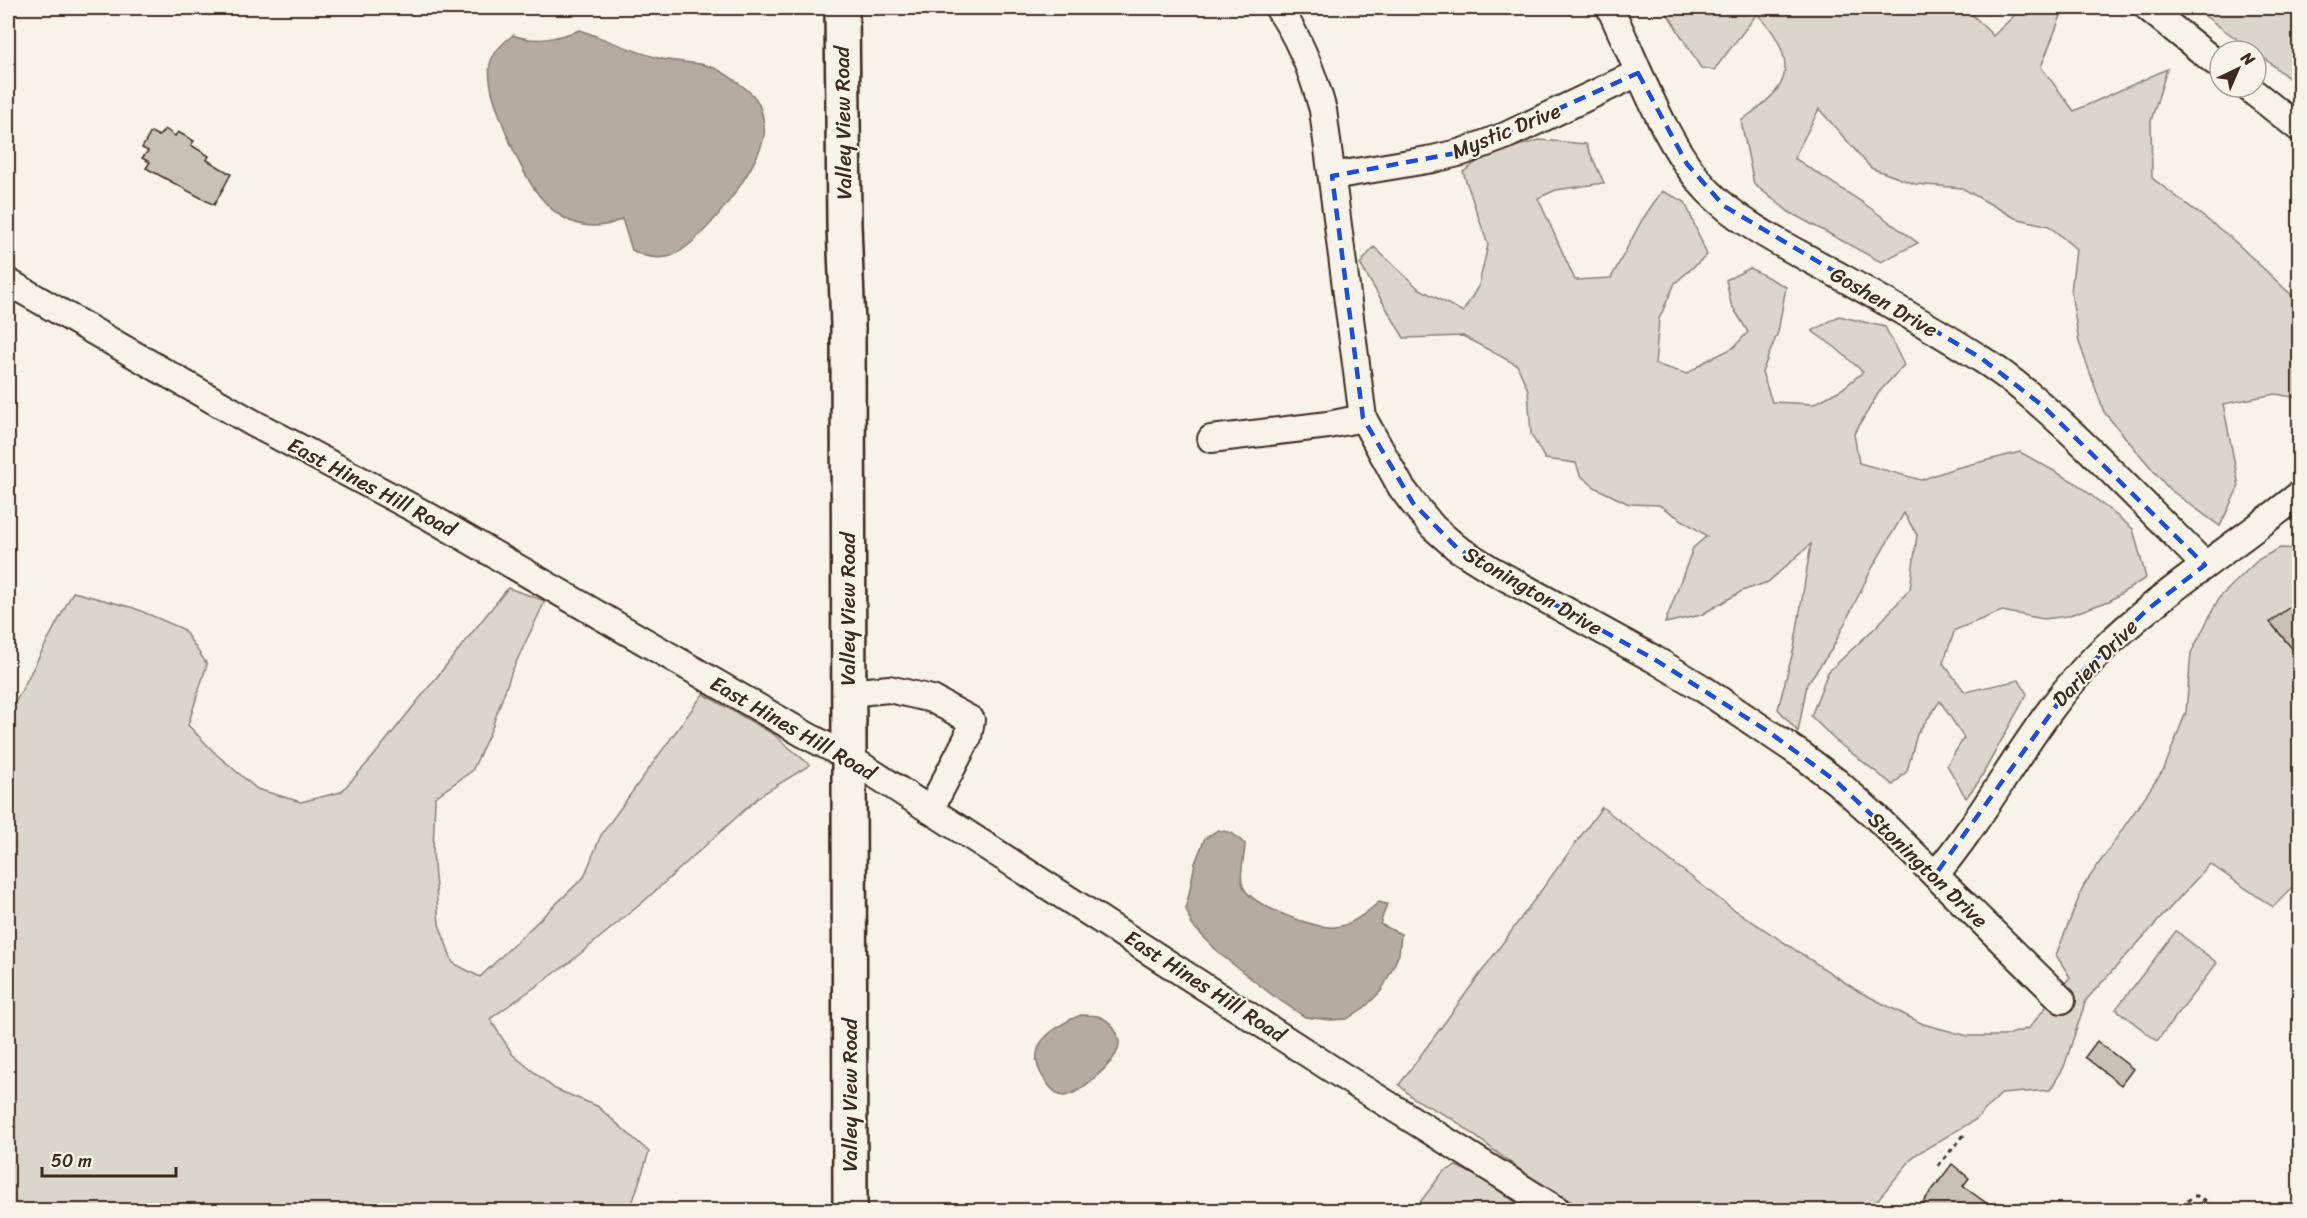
<svg xmlns="http://www.w3.org/2000/svg" width="2307" height="1218" font-family="Sriracha,sans-serif">
<style>
.green{fill:#dbd6cb;stroke:#8b8074;stroke-width:1.5}
.water{fill:#b4aca0;stroke:#84786c;stroke-width:1.5}
.building{fill:#c8c1b6;stroke:#3b2a1e;stroke-width:1.5}
.lines{fill:none;stroke-linecap:round;stroke-linejoin:round}
.minor-casing{stroke:#3b2a1e;stroke-width:30}
.major-casing{stroke:#3b2a1e;stroke-width:38}
.path{stroke:#3b2a1e;stroke-width:3;stroke-dasharray:4.5 4.5;stroke-linecap:butt}
.minor{stroke:#f7f3e8;stroke-width:26}
.major{stroke:#f7f3e8;stroke-width:33}
.marked{fill:none;stroke:#1d4ed8;stroke-width:4.5;stroke-dasharray:12 8;stroke-linejoin:round}
.labels{text-anchor:middle;stroke-width:4.5;stroke-linejoin:round;paint-order:stroke}
.street-label{font-size:21px;fill:#3b2a1e;stroke:#f7f3e8}
</style>
<rect width="100%" height="100%" fill="#f7f3e8"/>
<filter id="ink" filterUnits="userSpaceOnUse"><feTurbulence type="fractalNoise" baseFrequency=".0167" numOctaves="2"/><feDisplacementMap in="SourceGraphic" scale="12" xChannelSelector="R" yChannelSelector="G"/><feConvolveMatrix kernelMatrix="1 2 1 2 8 2 1 2 1" color-interpolation-filters="sRGB"/></filter>
<g filter="url(#ink)">
<!-- green -->
<g class="green">
<path d="M1664,8H1969V11L1993,36L2022,8H2064L2041,67L2074,111L2167,69L2151,121L2152,178L2229,236L2299,302V398L2275,394L2223,404L2239,486L2220,526L2169,489L2104,412L2079,342L2071,292L2076,249L2049,226L2015,218L1962,188L1915,184L1871,168L1819,109L1794,158L1862,202L1918,243L1881,262L1789,212L1754,184L1741,121C1752,112 1767,103 1776,91C1797,66 1777,33 1757,14L1714,70L1701,68Z"/>
<path d="M2194,8H2299V87L2256,51H2253Z"/>
<path d="M1540,140L1586,144L1604,183L1556,190L1538,198L1575,280L1611,278L1642,220L1662,191L1685,202L1707,255L1675,283L1659,319L1655,364L1687,374L1706,361L1733,348L1748,332L1731,304L1726,280L1750,268L1786,287L1778,332L1762,372L1772,402L1814,404L1842,389L1863,372L1836,348L1812,331L1839,316L1885,327L1904,365L1879,392L1854,434L1859,463L1921,480L1952,469L2020,452L2076,483L2133,529L2146,578L2109,601L2067,616L2044,619L2002,611L1955,630L1943,663L1965,692L2019,680L2027,694L1979,781L1966,798L1947,765L1964,738L1940,701L1917,734L1907,771L1893,785L1836,741L1811,716L1828,672L1878,625L1910,589L1917,535L1904,513L1871,570L1832,649L1807,684L1798,732L1778,709L1794,648L1811,544L1768,582L1742,591L1701,615L1665,623L1693,548L1707,536L1659,505L1629,504L1596,488L1580,475L1576,463L1545,459L1531,434L1528,390L1517,365L1463,336L1404,338L1360,264L1374,247L1418,288L1463,312L1479,285L1488,245L1463,172L1488,154Z"/>
<path d="M2280,548L2299,549V881L2273,907L2210,864L2086,1000L2064,1067L2050,1090L2001,1094L1975,1120L1915,1155L1869,1210H1587L1536,1182L1454,1120L1413,1098L1399,1085L1602,807L1727,905L1858,991L1923,1024L1968,1036H2004L2029,1028L2070,977L2056,955L2084,885L2164,769L2186,712L2191,653L2219,598L2259,559Z"/>
<path d="M508,588L545,601L512,671L491,730L472,771L435,797L433,852L439,924L453,963L480,977L584,877L601,835L703,694L773,734L810,765L761,795L643,902L569,963L490,1019L513,1055L555,1089L597,1106L649,1152L630,1210H8V709L17,699L73,592L134,608L183,629L207,664L188,725L216,754L257,789L301,802L341,792L372,758Z"/>
<path d="M2176,931L2217,963L2157,1041L2116,1009Z"/>
<path d="M1456,1166L1477,1176L1527,1210H1414L1443,1172Z"/>
</g>
<!-- water -->
<g class="water">
<path d="M580,30C607,40 634,52 662,59C678,63 697,61 712,67C723,71 749,89 756,99C762,108 765,124 764,135C761,165 697,252 667,257C654,259 642,256 632,250L622,219C617,221 611,224 605,225C548,235 520,169 504,127C497,108 487,85 490,64C493,52 504,42 513,35C537,44 557,38 580,30Z"/>
<path d="M1218,830L1232,833L1245,844C1245,858 1237,878 1245,890C1256,907 1315,929 1335,927C1351,926 1367,912 1379,902L1387,904L1380,924L1401,934L1399,954L1392,970L1381,991L1365,1007L1347,1019L1330,1020L1305,1017L1272,995L1220,954L1192,925L1186,909L1195,863L1205,838Z"/>
<path d="M1081,1015C1095,1015 1104,1015 1113,1027C1118,1034 1121,1041 1118,1049C1114,1063 1079,1095 1064,1096C1053,1096 1038,1072 1037,1062C1036,1058 1038,1047 1040,1044C1047,1032 1069,1019 1081,1015Z"/>
</g>
<!-- building -->
<g class="building">
<path d="M165,129L175,136L178,132L194,141L191,145L209,156L207,160L231,174L214,205L146,168L150,162L142,158L148,151L142,148L151,132L159,136Z"/>
<path d="M2300,599V658L2270,622Z"/>
<path d="M2097,1041L2133,1069L2121,1085L2085,1057Z"/>
<path d="M1952,1164L1969,1178L1963,1186L1996,1210H1917Z"/>
</g>
<g class="lines">
<!-- minor casing -->
<g class="minor-casing">
<g id="minor">
<path d="M1278,8C1300,38 1313,74 1323,110L1363,418L1401,487L1413,503L1433,527L1457,548L1492,570L1654,659L1702,688L1803,756L1837,782L1876,817L2062,1000"/>
<path d="M1610,8C1638,66 1663,143 1708,191C1741,225 1788,247 1829,270C1879,298 1930,326 1978,357C2014,379 2046,409 2076,437C2120,479 2162,522 2205,565"/>
<path d="M2148,8L2220,66"/>
<path d="M2247,87L2300,129"/>
<path d="M1332,176L1433,159L1462,152L1505,136L1638,73"/>
<path d="M8,282L253,423L428,516L804,734L848,757L1341,1075L1557,1210"/>
<path d="M1211,439L1328,425L1363,418"/>
<path d="M848,693L889,689L932,699L971,720L968,737L930,810"/>
<path d="M1935,875C1994,805 2032,720 2097,655C2158,594 2233,548 2300,494"/>
</g>
</g>
<!-- major casing -->
<g class="major-casing">
<path id="major" d="M842,8L844,225L848,325L850,1210"/>
</g>
<!-- path -->
<g class="path">
<path d="M2293,604L2290,600L2300,593"/>
<path d="M1938,1166L1964,1135"/>
<path d="M1894,1207L1898,1210"/>
<path d="M2172,1210L2180,1208L2193,1196H2197L2219,1210"/>
</g>
<!-- minor -->
<use href="#minor" class="minor"/>
<!-- major -->
<use href="#major" class="major"/>
</g>
</g>
<!-- marked area -->
<path class="marked" d="M1638,73L1687,164L1724,206L1981,358L2043,406L2205,565L2148,609L2077,677L1935,875L1837,782L1769,732L1654,659L1492,570L1457,548L1413,503L1363,418L1332,176L1462,152Z"/>
<g class="labels">
<!-- street labels -->
<g class="street-label">
<text transform="translate(843 123) rotate(-91)" y="7">Valley View Road</text>
<text transform="translate(1506 131) rotate(-22)" y="7">Mystic Drive</text>
<text transform="translate(1884 302) rotate(30)" y="7">Goshen Drive</text>
<text transform="translate(372 487) rotate(28)" y="7">East Hines Hill Road</text>
<text transform="translate(1533 591) rotate(30)" y="7">Stonington Drive</text>
<text transform="translate(848 609) rotate(-90)" y="7">Valley View Road</text>
<text transform="translate(2095 663) rotate(-46)" y="7">Darien Drive</text>
<text transform="translate(793 728) rotate(30)" y="7">East Hines Hill Road</text>
<text transform="translate(1928 870) rotate(44)" y="7">Stonington Drive</text>
<text transform="translate(1205 986) rotate(33)" y="7">East Hines Hill Road</text>
<text transform="translate(850 1095) rotate(-90)" y="7">Valley View Road</text>
</g>
</g>
<!-- margin -->
<rect width="2307" height="1218" fill="none" stroke="#f7f3e8" stroke-width="30"/>
<rect x="15" y="15" width="2277" height="1188" fill="none" stroke="#3b2a1e" stroke-width="2" filter="url(#ink)"/>
<!-- north arrow -->
<g transform="translate(2238 69) rotate(44)"><circle r="28" fill="#f7f3e8" stroke="#aca397" stroke-width="1.5"/>
<path d="M0-4.5L10 22L0 15L-10 22Z" fill="#3b2a1e"/>
<text y="-9" font-size="16" font-weight="bold" text-anchor="middle" fill="#3b2a1e">N</text>
</g>
<!-- scale -->
<path d="M42 1167v9h134v-9" fill="none" stroke="#3b2a1e" stroke-width="3"/>
<text x="51" y="1167" font-size="18" fill="#3b2a1e" stroke="#f7f3e8" stroke-width="4.5" paint-order="stroke">50 m</text>
</svg>
